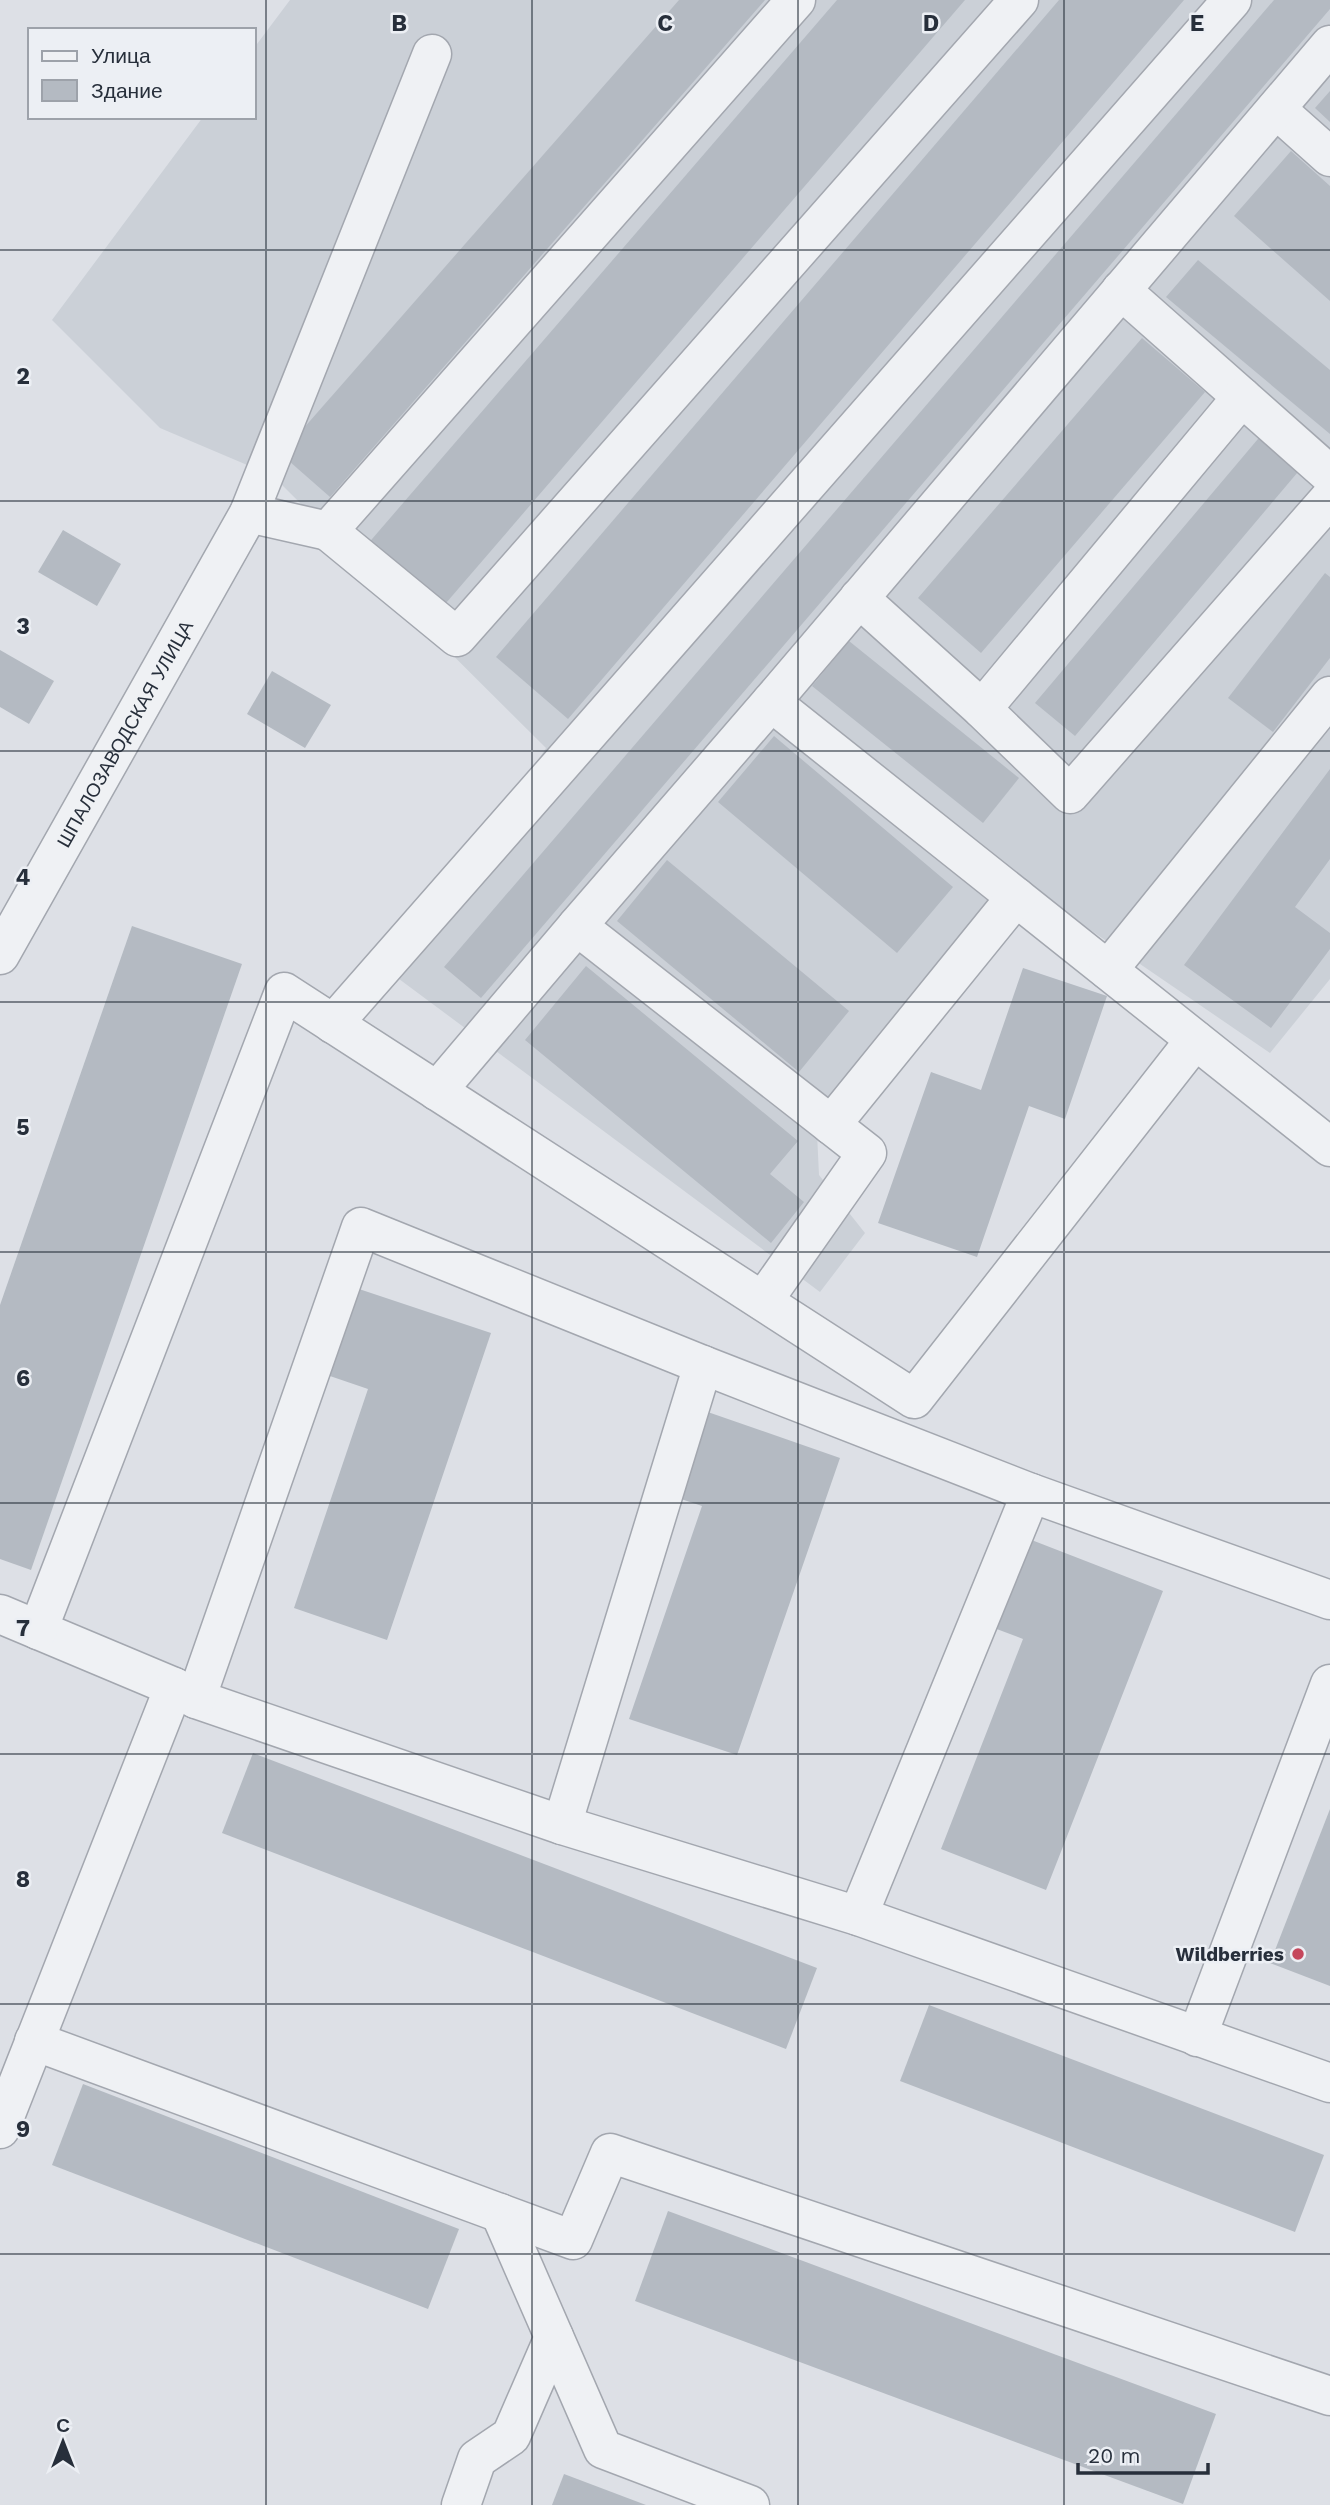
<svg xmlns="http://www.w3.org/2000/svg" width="1330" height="2505" font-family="'Work Sans',sans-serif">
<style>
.built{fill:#cbd0d7}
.building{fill:#b4bac2}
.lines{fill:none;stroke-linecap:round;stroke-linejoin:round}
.minor-casing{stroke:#a3a7af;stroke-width:41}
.minor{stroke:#eff1f4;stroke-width:38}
.grid{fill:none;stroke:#272f3b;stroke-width:2;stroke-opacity:0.55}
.poi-dot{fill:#c5475c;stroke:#eceff4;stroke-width:2.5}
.labels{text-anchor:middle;stroke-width:5;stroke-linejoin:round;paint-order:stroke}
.street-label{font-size:19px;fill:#272f3b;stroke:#eceff4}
.poi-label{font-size:19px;font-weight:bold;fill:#272f3b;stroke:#eceff4;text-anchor:end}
.grid-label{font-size:23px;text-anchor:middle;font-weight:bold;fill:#272f3b;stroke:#eceff4;stroke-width:5;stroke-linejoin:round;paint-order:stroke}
</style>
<rect width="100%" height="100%" fill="#dde0e6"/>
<!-- built -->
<path class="built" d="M290,0H1330V979L1270,1053L1032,890L816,1112L819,1175L865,1233L820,1292L395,976L546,748L273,476L160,428L52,320L203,117H254V48Z"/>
<!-- building -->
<g class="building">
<path d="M679,0H765L330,497L281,454Z"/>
<path d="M837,0H965L440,610L366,546Z"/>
<path d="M1059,0H1184L568,719L496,657Z"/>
<path d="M1274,0H1330V9L481,998L444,967Z"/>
<path d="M1330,91V122L1315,108Z"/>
<path d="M1291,151L1330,186V301L1234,216Z"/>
<path d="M1198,260L1330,370V434L1166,297Z"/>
<path d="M1142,338L1205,392L981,653L918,598Z"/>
<path d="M1263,433L1303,466L1075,736L1035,703Z"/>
<path d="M63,530L121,564L97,606L38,572Z"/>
<path d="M1325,573L1330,577V658L1273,732L1228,698Z"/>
<path d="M849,641L1019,778L983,823L812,686Z"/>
<path d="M0,650L54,681L29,724L0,707Z"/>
<path d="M272,671L331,705L305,748L247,714Z"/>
<path d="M774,736L953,887L897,953L718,802Z"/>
<path d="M1330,769V859L1295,907L1330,933V949L1271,1028L1184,965Z"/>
<path d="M667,860L849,1011L799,1072L617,921Z"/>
<path d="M132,926L242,964L31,1570L0,1559V1305Z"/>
<path d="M586,966L798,1141L770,1174L804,1202L771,1243L525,1040Z"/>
<path d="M1023,968L1107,996L1065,1119L1029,1106L977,1257L878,1223L931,1072L981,1090Z"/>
<path d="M356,1288L491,1333L387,1640L294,1608L368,1389L327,1375Z"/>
<path d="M702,1410L840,1458L737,1755L629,1719L702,1506L672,1496Z"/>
<path d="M1029,1539L1163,1591L1046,1890L941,1849L1023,1639L994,1628Z"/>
<path d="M253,1753L817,1968L786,2049L222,1833Z"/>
<path d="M1330,1809V1986L1270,1963Z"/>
<path d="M929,2005L1324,2155L1295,2232L900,2081Z"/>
<path d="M83,2084L459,2229L428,2309L52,2165Z"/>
<path d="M668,2211L1216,2414L1183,2504L635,2301Z"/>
<path d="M564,2474L646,2505H552Z"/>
</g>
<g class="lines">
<!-- minor casing -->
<g class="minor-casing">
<g id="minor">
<path d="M1276,109L1330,157"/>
<path d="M1121,290L1330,475"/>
<path d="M249,513L328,531L796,0"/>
<path d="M328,531L457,637L1019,0"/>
<path d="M859,598L982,709L1242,397"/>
<path d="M771,702L1330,1147"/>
<path d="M982,709L1070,794L1330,498"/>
<path d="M577,926L771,702L1330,45"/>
<path id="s1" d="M0,955L249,513L432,54"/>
<path d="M1108,970L1330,696"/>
<path d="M333,1024L1232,0"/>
<path d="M437,1091L577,926L867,1153L763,1301"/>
<path d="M831,1125L1016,897"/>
<path d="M1031,1493L1330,1600"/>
<path d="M0,1614L174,1687L196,1699L562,1825L858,1916L1330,2083"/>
<path d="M38,1630L284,992L914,1399L1195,1040"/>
<path d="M196,1699L361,1227L703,1365L1031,1493L858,1916"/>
<path d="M562,1825L703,1365"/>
<path d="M1197,2037L1330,1684"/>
<path d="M34,2041L573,2240L610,2153L1330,2396"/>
<path d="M0,2129L174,1687"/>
<path d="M500,2213L603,2449L750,2505"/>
<path d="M461,2505L477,2459L511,2436L554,2337"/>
</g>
</g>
<!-- minor -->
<use href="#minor" class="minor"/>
</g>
<!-- grid -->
<path class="grid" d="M266,0V2505M532,0V2505M798,0V2505M1064,0V2505M0,250H1330M0,501H1330M0,751H1330M0,1002H1330M0,1252H1330M0,1503H1330M0,1754H1330M0,2004H1330M0,2254H1330"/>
<!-- markers -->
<circle class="poi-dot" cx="1298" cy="1954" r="7"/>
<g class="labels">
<!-- street labels -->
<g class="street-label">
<text dy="7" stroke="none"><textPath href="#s1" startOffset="254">ШПАЛОЗАВОДСКАЯ УЛИЦА</textPath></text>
</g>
<!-- poi labels -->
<g class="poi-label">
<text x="1284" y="1961">Wildberries</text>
</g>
</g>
<g class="grid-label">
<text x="399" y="31">B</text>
<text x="665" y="31">C</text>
<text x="931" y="31">D</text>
<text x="1197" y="31">E</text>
<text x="23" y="384">2</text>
<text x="23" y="634">3</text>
<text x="23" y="885">4</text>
<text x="23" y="1135">5</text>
<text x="23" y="1386">6</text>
<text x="23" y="1636">7</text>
<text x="23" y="1887">8</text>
<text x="23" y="2137">9</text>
</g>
<!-- legend -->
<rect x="28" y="28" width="228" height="91" fill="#eceff4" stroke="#9da2aa" stroke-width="2"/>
<rect x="42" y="51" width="35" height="10" fill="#eff1f4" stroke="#9da2aa" stroke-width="2"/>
<text x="91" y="63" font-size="21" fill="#272f3b">Улица</text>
<rect x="42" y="80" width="35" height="21" fill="#b4bac2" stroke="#9da2aa" stroke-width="2"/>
<text x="91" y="98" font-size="21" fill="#272f3b">Здание</text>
<!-- north arrow -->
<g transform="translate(63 2442)" stroke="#eceff4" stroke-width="5" paint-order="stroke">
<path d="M0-5L12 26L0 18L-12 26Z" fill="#272f3b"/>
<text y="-10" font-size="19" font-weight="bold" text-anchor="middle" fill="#272f3b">С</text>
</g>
<!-- scale -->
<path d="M1078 2463v10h130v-10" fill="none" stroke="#272f3b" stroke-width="3.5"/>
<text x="1088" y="2463" font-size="21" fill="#272f3b" stroke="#eceff4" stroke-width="5" paint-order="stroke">20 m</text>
</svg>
